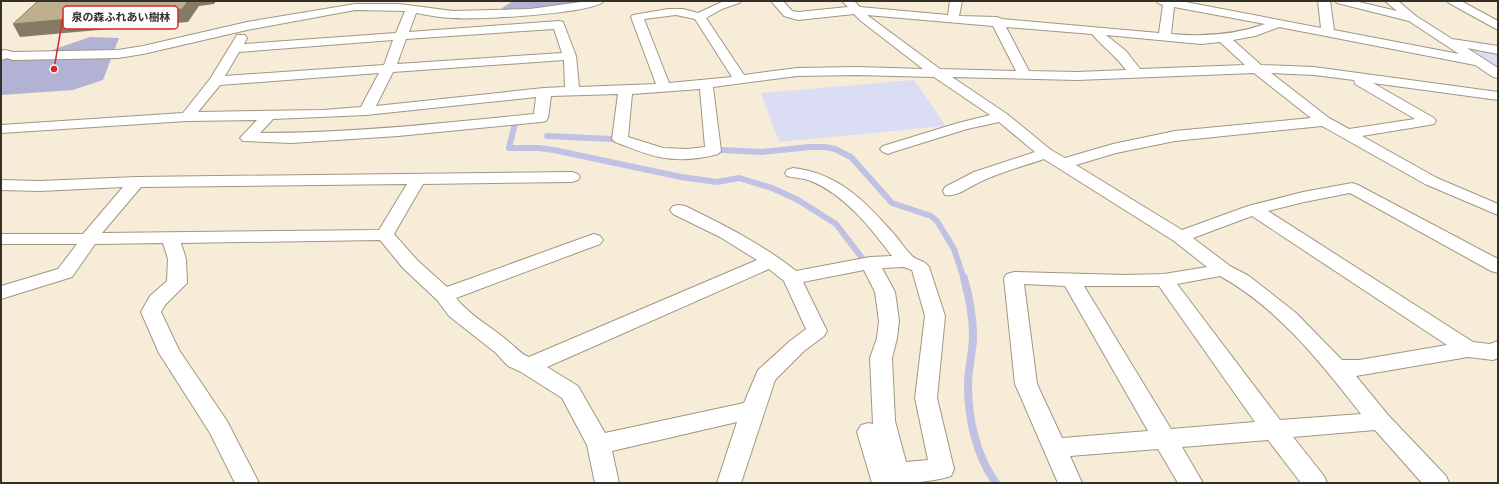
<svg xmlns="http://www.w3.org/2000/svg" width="1499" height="484" font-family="'Work Sans','Noto Sans JP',sans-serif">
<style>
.green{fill:#dbddf5}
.forest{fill:#b1b2d4}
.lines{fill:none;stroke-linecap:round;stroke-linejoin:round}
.stream-far1{stroke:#c0c1e3;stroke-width:6}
.stream{stroke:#c0c1e3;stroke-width:8}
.minor-casing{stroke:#a09783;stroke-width:2}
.minor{fill:#fff;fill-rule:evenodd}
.shaded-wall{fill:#857b64}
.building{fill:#beb08f;stroke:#857b64}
.leader{fill:none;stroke:#d62828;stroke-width:1.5}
.callout-dot{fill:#d62828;stroke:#fff;stroke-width:1.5}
.callout{fill:#fff;stroke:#d62828;stroke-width:1.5}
.callout-label{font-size:11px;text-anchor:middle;font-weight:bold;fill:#343028}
</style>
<rect width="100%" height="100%" fill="#f6ecd7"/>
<!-- green -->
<g class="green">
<path d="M1459,46L1498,52V67L1491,65Z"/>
<path d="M914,80L946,126L779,142L761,93Z"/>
</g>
<!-- forest -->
<g class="forest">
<path d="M513,1H591L531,10L502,12V8Z"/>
<path d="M90,37L119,38L103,80L73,90L1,95V55L29,58Z"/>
</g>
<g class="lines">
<!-- stream-far1 -->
<g class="stream-far1">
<path d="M515,123L509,148H539L554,150L681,177L717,182L739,178L772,188L798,200L836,224L862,258"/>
<path d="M547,136L612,139"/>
<path d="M721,150L762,152L809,147H825L835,149L851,157L892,203L931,216L937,221L954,249L964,279"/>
</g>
<!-- stream -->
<path class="stream" d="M964,278C969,296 973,317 973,336C973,352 968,368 968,385C968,418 976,456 996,483"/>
<!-- minor casing -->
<g class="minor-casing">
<g id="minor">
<path d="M588,1H604C594,14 474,20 453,18C441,18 428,15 416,13L409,32L559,21L563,22L576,56L579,87L656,84L631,17L633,15L668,9H683L698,13L724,1H741L739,3L722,9L706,18L744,75L797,68L857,67L923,69L861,21L854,14L798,20L784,16L771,1H783L792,11L798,12L848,7L842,1H854L860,7L948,15L950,1H962L959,16L997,17L1002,19L1159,33L1163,5L1158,3L1156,1H1180L1321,28L1318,1H1330L1334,30L1459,54L1409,21L1337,3L1335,1H1355L1397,11L1385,1H1398L1416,16L1452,39L1498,46V54L1467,48L1498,68V78L1493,77L1475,65L1279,27L1255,36L1233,40L1261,65L1314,67L1498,92V100L1373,83L1434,118L1436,121L1434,124L1429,125L1362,136L1437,178L1498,204V215L1425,184L1322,126L1175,141L1116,153L1076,165L1182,230L1248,206L1303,192L1352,183L1358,185L1498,259V273L1491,271L1350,193L1304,202L1268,211L1473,342L1490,344L1498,341V358L1493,360L1468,357L1356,376L1388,415L1446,476L1449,483H1422L1375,430L1293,437L1324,476L1327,483H1301L1268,440L1182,447L1203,483H1178L1158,449L1070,456L1082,483H1058L1015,384L1004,278L1007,274L1014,272L1125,275L1164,274L1207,267L1174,241L1044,159C1021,167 996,173 974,185C964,190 956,197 945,195L943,191L945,187L974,172L1035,152L999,122L967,129L893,152L888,154L883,152L880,149L883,146L958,123L990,115L934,77L857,75L797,76L713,87L721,151L718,154C700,159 678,161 659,157C644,154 629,147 615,142L612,139L618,94L551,96L548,118L546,121L541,122L398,136L291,143L243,141L240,138L257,120L187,121L1,133V125L183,113L210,79L237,35H245L247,38L244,44L396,33L405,11L355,10L247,30L143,54L118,58L13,60L7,58L1,60V51L5,50L13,52L118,50L143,46L247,22L355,4H399L453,11L530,9ZM1174,7L1265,24C1234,35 1204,37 1171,34ZM676,15L695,19L732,77L669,83L644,19ZM867,15L993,26L1016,71L940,69ZM1006,27L1092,34C1103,47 1116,56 1126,70L1077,72L1029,71ZM554,29L562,53L397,64L406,39ZM1106,35L1201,44L1220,42L1245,65L1140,69L1126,51ZM393,40L384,65L225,76L239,52ZM564,60L565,87L544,88L376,106L393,72ZM379,73L361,107L323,110L198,112L220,85ZM1254,73L1311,118L1175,131L1113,144L1065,158L1051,150L1007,114L952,77L1077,80ZM1271,73L1314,75L1354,80L1355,84L1415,119L1349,129L1329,118ZM700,89L705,147L687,149L663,148L628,137L632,94ZM536,97L534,114C443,123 352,133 260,133L273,119L366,115ZM1252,216L1447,345L1359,360H1342L1296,313L1249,276L1230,266L1193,238ZM1220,276C1277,307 1322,364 1361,414L1280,420L1177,284ZM1024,284L1065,286L1148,431L1062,438L1037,384ZM1084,286H1159L1255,422L1171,429Z"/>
<path d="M1447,1H1461L1498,21V30L1449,3Z"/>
<path d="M793,168C838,173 865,201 894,234C900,241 905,249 912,256C917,261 925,260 929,267L945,316L937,398L954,469L951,476C926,484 897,483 872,483L857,432L861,425L869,423L873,424L870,358L877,338L879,321L875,292L864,270L803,282L827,331L824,336L804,351L775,380L741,483H717L737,422L612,451L619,483H595L587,445L562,398L521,372L508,366L496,353L449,316L437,300L403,268L380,240L181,243L186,259L187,283L165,305L161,312L179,350L227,421L259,483H235L210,433L159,353L141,312L150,296L167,281L168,259L163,243L95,244L72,277L1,299V286L58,269L77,244H1V234H83L123,187L40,191L1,190V180L40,181L136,177L572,172L578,174L580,177L578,180L572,182L423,184L394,234L417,260L447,287L588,236L594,234L600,236L603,240L600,244L456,298C470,316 492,327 509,342C516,347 520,354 529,357L757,260L720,237L673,214L670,210L673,206L679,205L685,206C724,225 762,244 796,271L870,257L892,256C871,228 845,195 811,181C804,178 795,178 787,176L785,173L787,170ZM407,184L379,230L102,233L141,187ZM904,267L912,270L925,316L915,398L928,460L906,462L895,421L892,358L897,338L899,321L895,292L882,268ZM769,269L784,281L806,329L790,341L758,370L744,403L605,433L578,386L547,367Z"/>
</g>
</g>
<!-- minor -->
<use href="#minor" class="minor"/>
</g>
<!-- shaded-wall -->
<path class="shaded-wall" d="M188,1H216L214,4L199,6L188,22L20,37L13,24Z"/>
<!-- building -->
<path class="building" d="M38,1H188L182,9L13,24Z"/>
<!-- callouts -->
<path class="leader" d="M54 69L63 17"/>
<circle class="callout-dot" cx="54" cy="69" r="4"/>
<rect class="callout" x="63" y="6" width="115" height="23" rx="4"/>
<g class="callout-label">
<text x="121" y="21">泉の森ふれあい樹林</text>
</g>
<!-- border -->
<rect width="1499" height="484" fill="none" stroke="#343028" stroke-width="4"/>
</svg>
